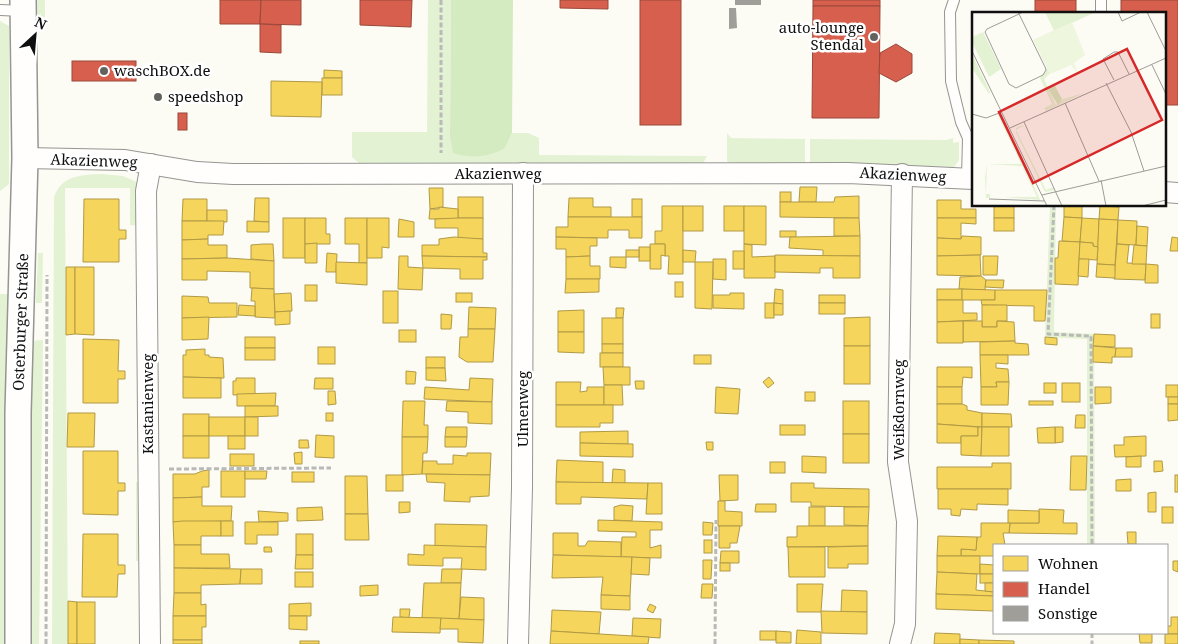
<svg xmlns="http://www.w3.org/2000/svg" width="1178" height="644" font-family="'Noto Serif',serif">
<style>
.green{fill:#e4f2d4}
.forest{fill:#d4eac1}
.homes{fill:#f6d55c;stroke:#b19a45}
.shops{fill:#d6604d;stroke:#9a483a}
.building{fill:#a09e99}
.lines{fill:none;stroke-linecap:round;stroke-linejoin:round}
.service-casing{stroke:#969592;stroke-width:12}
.minor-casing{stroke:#969592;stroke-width:22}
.tertiary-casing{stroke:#969592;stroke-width:28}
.path{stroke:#b9b9b8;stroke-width:3;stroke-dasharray:5 2.5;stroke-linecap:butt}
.service{stroke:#fffefd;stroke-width:10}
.minor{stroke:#fffefd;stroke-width:20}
.tertiary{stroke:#fffefd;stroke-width:25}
.poi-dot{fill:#62625f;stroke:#fff;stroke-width:2}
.labels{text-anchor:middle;stroke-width:5;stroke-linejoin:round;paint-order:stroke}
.poi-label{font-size:15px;fill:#0f0f0f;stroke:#fff;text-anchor:start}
.street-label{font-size:15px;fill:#0f0f0f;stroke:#fff}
.inset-road{fill:none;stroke:#9d9d98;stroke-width:1}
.view{fill:#d62828;fill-opacity:0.15;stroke:#d62828;stroke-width:2.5}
.inset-edge{fill:none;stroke:#0f0f0f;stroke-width:2.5}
</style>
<rect width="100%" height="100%" fill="#fcfbf4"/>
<!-- green -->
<g class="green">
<path d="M37,0H45V27L41,30L38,29Z"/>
<path d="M428,0H451L450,136L505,148L512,133H528L539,138V155L707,156L702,165L360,164L352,157V132H427Z"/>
<path d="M0,21L9,26V184L0,191Z"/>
<path d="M727,133L731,138L805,139V164L732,165L727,161Z"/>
<path d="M953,138V143L959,142V160L954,167L810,163V139L947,140Z"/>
<path d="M101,174L123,176L137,182V216L142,226L130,225V188H65L68,644H52L54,197C62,175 81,175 101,174Z"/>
<path d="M1050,205H1056L1054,332L1094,334L1095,545H1087V339L1045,337Z"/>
<path d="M38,253H43L42,303H36Z"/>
<rect x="0" y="294" width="8" height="350"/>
<path d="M43,340L39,644H27L29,393L32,341Z"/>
<rect x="136" y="482" width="3" height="79"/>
</g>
<!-- forest -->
<path class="forest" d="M451,0H513L512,133L505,148C489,157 471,159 453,153L450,136Z"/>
<!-- homes -->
<g class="homes">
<path d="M324,70L342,71V78H324Z"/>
<rect x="322" y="78" width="20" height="17"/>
<path d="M271,81L322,82L321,117L271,116Z"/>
<path d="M800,187H817L816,202H799Z"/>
<path d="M429,188H443V207L430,209Z"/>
<rect x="780" y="192" width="11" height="10"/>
<path d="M859,196V218L780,217V202H834L835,197Z"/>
<rect x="458" y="197" width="25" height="21"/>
<path d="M255,198H269V222L254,221Z"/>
<path d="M569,198H593V207H611V217H568Z"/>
<path d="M84,199H119V230H126V239H119V262H83Z"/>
<path d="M183,199H207V221H182Z"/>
<rect x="632" y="199" width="10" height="18"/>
<path d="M937,200H961V209H976V218H937Z"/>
<rect x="994" y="205" width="20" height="13"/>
<path d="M1064,205H1082V218L1064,217Z"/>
<path d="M662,206H683V274H668L669,256H665V244H655V231H662Z"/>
<rect x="683" y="206" width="20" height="25"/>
<rect x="724" y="206" width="20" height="25"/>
<path d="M744,206H766V245L744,244Z"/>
<path d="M1100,206L1119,207L1118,220L1099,219Z"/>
<path d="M439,207L458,209V219H429L430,209H439Z"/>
<path d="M207,210H227V222L207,221Z"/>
<path d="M568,217H642V238H629V230H608V238L556,237V227H568Z"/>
<path d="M1064,217L1082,218L1080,242L1062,241Z"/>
<rect x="283" y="218" width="22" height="40"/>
<path d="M305,218H326V234H330V244H305Z"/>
<path d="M345,218H367V263H359V244H345Z"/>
<path d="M367,218H389V248L382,247V258H367Z"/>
<path d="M458,218H483V239H458V228H435V219Z"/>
<path d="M834,218H859L860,236H834Z"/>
<path d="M937,218H976V224L961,223V239L937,238Z"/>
<rect x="994" y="218" width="20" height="13"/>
<path d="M1082,218L1099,219L1098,247L1093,246V243L1080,242Z"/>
<path d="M399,219L414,222V237H398Z"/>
<path d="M1099,219L1118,220L1115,265L1097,264Z"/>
<path d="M1118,220L1137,221L1136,245L1117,244Z"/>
<path d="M182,221H224L223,235H208V239L182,240Z"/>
<path d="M247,221L269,222V232H247Z"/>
<path d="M1137,226L1148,227L1147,246L1136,245Z"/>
<rect x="780" y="231" width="16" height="6"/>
<path d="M860,236V256H823V250L789,248L790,237Z"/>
<path d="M962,236L981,237V255L937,256V238L961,239Z"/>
<path d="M454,237L483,239V253H487V257L422,256V245H439V239Z"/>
<path d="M556,237L597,238V246H590V256L566,257V249H556Z"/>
<path d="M1172,237L1178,238V251H1170Z"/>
<path d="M208,239V245H227V258L182,259V240Z"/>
<path d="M1059,241L1080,242L1078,285L1055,284V258H1058Z"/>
<path d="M1080,242L1093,243V246L1098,247L1097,260L1079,259Z"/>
<path d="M317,243V263H305V244Z"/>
<path d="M263,244H273L274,261L251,259V245Z"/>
<path d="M650,244H665V256L661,255V269H650Z"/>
<path d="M744,244L752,245V257L775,256V278H744Z"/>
<path d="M1117,244L1129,245L1127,263L1146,264L1145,280L1114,279Z"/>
<path d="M1134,245L1147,246L1146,264H1132Z"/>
<rect x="639" y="247" width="11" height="14"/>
<rect x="626" y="250" width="13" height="7"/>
<path d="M683,250L696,251L695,262H683Z"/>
<rect x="733" y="251" width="11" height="18"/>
<path d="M327,253L337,254L336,272H326Z"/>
<path d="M775,255L860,256V278H833V268H820V273L775,272Z"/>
<path d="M980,255L981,276L937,275V256Z"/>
<path d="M399,256H408V267L423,268L422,290L398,289Z"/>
<path d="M422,256L487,257V260H483V279H460V269L423,268Z"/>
<path d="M590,256V266H600V279H566V257Z"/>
<path d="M983,256H998L997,275H983Z"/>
<path d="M610,257H626V268L610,267Z"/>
<path d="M227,258L274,261V289L250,288V272L207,271V280H182V259Z"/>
<path d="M713,259H726V280L713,279Z"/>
<path d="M1079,259H1089L1088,277L1078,276Z"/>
<path d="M336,262L367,263V285L336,283Z"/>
<path d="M695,262H713L712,309L695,308Z"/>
<path d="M1097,264L1115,265V278L1096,277Z"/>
<path d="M1146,264L1158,265V283H1145Z"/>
<path d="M66,267H75V334L66,335Z"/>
<path d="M75,267H94V335L75,334Z"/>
<path d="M981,276L986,280L985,290L959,289L960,277Z"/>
<path d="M566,279H599V292L565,293Z"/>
<path d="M986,280H1004L1003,288L985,287Z"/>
<rect x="675" y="282" width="8" height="15"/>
<rect x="305" y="285" width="12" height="16"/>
<path d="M252,288L274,289L275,318L255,317V301H251Z"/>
<path d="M775,289L783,290V304L774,303Z"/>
<rect x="937" y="289" width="25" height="11"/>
<path d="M962,289L995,290V300H962Z"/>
<path d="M995,290H1047L1045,321H1034V306L982,305L981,300H995Z"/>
<rect x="383" y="291" width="15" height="32"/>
<path d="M291,293L292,311L275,312L274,294Z"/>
<rect x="456" y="293" width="16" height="9"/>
<path d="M730,293H744V309L713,308V295H730Z"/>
<rect x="819" y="295" width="26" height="8"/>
<path d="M182,296L208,297L209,303H237V317L182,318Z"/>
<path d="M937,300H963V313H977V320L937,322Z"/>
<rect x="765" y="303" width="9" height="15"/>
<path d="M774,303L783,304V315H774Z"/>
<rect x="819" y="303" width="26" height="11"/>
<path d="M239,305L255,306V316L238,315Z"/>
<path d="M982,305H1007V321H997V327H982Z"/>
<path d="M469,307L496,308L495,329H468Z"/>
<path d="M616,308H624L623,318H616Z"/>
<path d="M584,310V332H558V311Z"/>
<path d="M290,311V324L275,325V312Z"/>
<path d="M441,314L452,315L451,329H441Z"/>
<rect x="1151" y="314" width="9" height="14"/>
<path d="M209,317L208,339L182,340V318Z"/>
<path d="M870,317V346H844V318Z"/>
<rect x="602" y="318" width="21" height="26"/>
<path d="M963,321H982V327H997V321L1014,322L1015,341L963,342Z"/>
<path d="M963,321V343H937V322Z"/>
<path d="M468,329H495L493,362H467L459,357L460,337H468Z"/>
<rect x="399" y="330" width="17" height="12"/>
<path d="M558,332H584V353L558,352Z"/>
<path d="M1094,334L1115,335V347L1093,346Z"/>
<rect x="245" y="337" width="30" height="11"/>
<path d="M1045,337L1057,338V345L1045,344Z"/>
<path d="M83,339L119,340L118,371H125V379H118V403H83Z"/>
<path d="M1015,341V343L1028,344L1029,355H980V342Z"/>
<rect x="602" y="344" width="21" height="9"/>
<rect x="844" y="346" width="26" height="38"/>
<path d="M1093,346L1116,348L1115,357H1112V363L1093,362Z"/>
<rect x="318" y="347" width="17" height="17"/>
<rect x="245" y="348" width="30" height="12"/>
<path d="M1116,348H1132V357H1115Z"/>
<path d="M205,349V355H209V357L223,358L224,378L183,377V355H186V350Z"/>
<rect x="600" y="353" width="23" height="14"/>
<rect x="694" y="355" width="17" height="9"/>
<path d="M980,355H1008V364L996,363V368L1008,369L1009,382H996L997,387H981Z"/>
<rect x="426" y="357" width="19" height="11"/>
<path d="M603,367H630V385H604Z"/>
<path d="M937,367H972V378L963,377L962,387H937Z"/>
<path d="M426,368H445L446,381L426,380Z"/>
<path d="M406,371L416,372L415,384H406Z"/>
<path d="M183,377L221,378V398H183Z"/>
<path d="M769,377L774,383L768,388L763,382Z"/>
<path d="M236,378H255V394L233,395V381H236Z"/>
<path d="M315,378H333V389H314Z"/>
<path d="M470,378L493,379L492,402L424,399L425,387L469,390Z"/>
<path d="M635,381H644V389H636Z"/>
<path d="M556,382H581L580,392L587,391V387H604V405H556Z"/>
<path d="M996,382H1009L1008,405H981V387H997Z"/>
<rect x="1044" y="383" width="12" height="10"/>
<rect x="1062" y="383" width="18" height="19"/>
<path d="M604,385H622L623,405H604Z"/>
<rect x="1166" y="385" width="12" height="12"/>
<path d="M716,387L740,389L738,414L715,413Z"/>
<rect x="937" y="387" width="25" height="17"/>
<path d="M1095,387H1111V403L1095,404Z"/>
<path d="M328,391H335L336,404L328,405Z"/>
<rect x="805" y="392" width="10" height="9"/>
<path d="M276,393L275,406H237V394Z"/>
<rect x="1168" y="397" width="10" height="7"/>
<path d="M403,401H425L424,425H428V437H402Z"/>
<path d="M447,401L492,402V424L468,423V412L446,411Z"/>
<rect x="843" y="401" width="26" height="33"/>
<rect x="1029" y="401" width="24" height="4"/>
<path d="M937,404H962L967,406V410L982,413V427L937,424Z"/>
<path d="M1168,404H1178V420L1168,421Z"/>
<path d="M556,405H613V423H600V427H556Z"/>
<path d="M245,406H278V416L245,417Z"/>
<path d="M68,413H95L94,447H67Z"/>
<rect x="326" y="413" width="7" height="8"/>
<path d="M982,413L1011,414L1012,427H982Z"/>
<rect x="183" y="414" width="26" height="22"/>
<path d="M1076,415H1085V428H1075Z"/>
<rect x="209" y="417" width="36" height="19"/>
<rect x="245" y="417" width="13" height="19"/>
<path d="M937,424L978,427V436H961V443H937Z"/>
<rect x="780" y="425" width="25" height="10"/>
<path d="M446,427H467V437H445Z"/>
<path d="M978,427H982L981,456L961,455V436H978Z"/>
<path d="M982,427H1009V456H981Z"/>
<path d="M1055,427H1063V442L1055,443Z"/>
<path d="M1055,427V443H1038L1037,428Z"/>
<path d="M628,431V444L580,443V432Z"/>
<rect x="843" y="434" width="26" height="29"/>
<path d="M316,435L334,436V458L315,457Z"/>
<rect x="183" y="436" width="26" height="22"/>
<rect x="228" y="436" width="17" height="13"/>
<path d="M1146,436V456L1115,457L1114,445H1124V437Z"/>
<path d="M402,437H428L427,453H423L422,474L402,475Z"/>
<path d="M445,437H467L466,447H445Z"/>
<path d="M299,440H308L309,448H299Z"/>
<path d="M706,442H713V450H707Z"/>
<path d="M580,443L633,444V457L580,456Z"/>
<path d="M83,451H118V483H125V491H118V515L83,514Z"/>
<path d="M302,452V464H295L294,453Z"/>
<path d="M467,453H491L490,475L422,474L423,461H437V464H453V455L467,456Z"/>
<rect x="230" y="454" width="24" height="12"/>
<path d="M802,456L826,457V473L802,472Z"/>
<path d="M1071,456H1087L1086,490H1070Z"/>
<path d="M1141,456V467H1126V457Z"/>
<path d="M557,460L603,462V483L556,482Z"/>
<path d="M1154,461H1162L1163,471L1154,472Z"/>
<rect x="770" y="462" width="15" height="11"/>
<path d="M992,463H1011V489H937V467H992Z"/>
<path d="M613,469L625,470V483H612Z"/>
<path d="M209,470V487H202V497L173,498V474H195L202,471Z"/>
<rect x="221" y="471" width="24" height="26"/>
<path d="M245,471H267L266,479H245Z"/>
<rect x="292" y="472" width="22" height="10"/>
<path d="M426,474L490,475L489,496L470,497V502L444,501L445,483L427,482Z"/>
<rect x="386" y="475" width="17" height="16"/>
<path d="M719,475H738V500L720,501Z"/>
<rect x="1175" y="475" width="3" height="17"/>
<path d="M345,476H367L368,514H345Z"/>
<path d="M1131,479V491H1116V480Z"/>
<path d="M556,482L648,483L647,499L581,497V504H556Z"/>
<path d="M648,483H662V514H646Z"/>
<path d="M791,483H814V488L869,489V507L811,506V502H791Z"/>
<path d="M938,489H1008V505L977,504V510L961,509L960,516L951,515V509H938Z"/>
<path d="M1156,492V512H1148V493Z"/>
<path d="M202,497V506H232L231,521L173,522V498Z"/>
<path d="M718,501H725V511L742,512V526H718Z"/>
<path d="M399,502H410V512L399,513Z"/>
<path d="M756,504H776V512H755Z"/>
<path d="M621,505L633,506L632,521L614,520V507Z"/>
<path d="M322,507L323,520L297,521V508Z"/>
<rect x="809" y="507" width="16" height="19"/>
<path d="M844,507H869L868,526L844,525Z"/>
<rect x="1162" y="507" width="11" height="16"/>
<path d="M1039,509L1064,510L1063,523H1077V534L1009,533L1010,523H1039Z"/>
<path d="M1008,510L1039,511V523H1008Z"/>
<path d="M258,511L288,513V521L259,522Z"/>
<path d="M345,514H368L369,540H345Z"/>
<path d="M598,520L662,522V530H650V548L661,545V558L621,557L622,537H636V532L598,531Z"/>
<path d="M182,521H221V536H201V545H174L173,522Z"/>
<rect x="221" y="521" width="12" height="15"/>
<path d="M245,522H278V535H257V544H245Z"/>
<path d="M703,522L713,523L712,535H703Z"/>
<path d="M981,523H1010L1009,533H1003L1005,545H994V556H961V549L976,550L977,537H981Z"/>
<path d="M435,524L487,525L486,547L435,546Z"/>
<path d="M719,526H740L737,543H730V548H719Z"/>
<path d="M797,526H868V546L787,547V537H797Z"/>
<path d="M1127,532H1136V544H1128Z"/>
<path d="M553,533H578V546H585L588,541L621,542V557L553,555Z"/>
<path d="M83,534H118V565H125V574H118L117,597H82Z"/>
<rect x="296" y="534" width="17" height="21"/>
<path d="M938,536L977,537L976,550L961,549V556H937Z"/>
<rect x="704" y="540" width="8" height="13"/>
<path d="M174,545H201V554H229L230,568H174Z"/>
<path d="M424,545L486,547V570L461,569L462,558H443V566L408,565V554L424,555Z"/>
<path d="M868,546V564H848V568H828V547Z"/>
<path d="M264,547H271L272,552H264Z"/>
<path d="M788,547H825V577H789Z"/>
<path d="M721,551H739V563H720Z"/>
<path d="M296,555H313V569H295Z"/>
<path d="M553,555L632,557L630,596L601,595L603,577L552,578Z"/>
<path d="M937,556H980V574L937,572Z"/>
<path d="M632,557L650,558L649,575L631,574Z"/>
<path d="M703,560H712L711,579H703Z"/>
<path d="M1173,561H1178V572L1173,570Z"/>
<rect x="720" y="563" width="10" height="8"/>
<path d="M980,564L994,565V574H980Z"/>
<path d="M174,568L241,569L240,584L201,585V593H174Z"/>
<path d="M241,569H262V584H240Z"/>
<path d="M442,569H462L461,583H441Z"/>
<rect x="295" y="572" width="18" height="15"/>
<path d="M937,572L977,574L976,590L994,592V596L936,594Z"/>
<rect x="980" y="574" width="14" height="9"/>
<path d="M424,583H461L459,619L422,618Z"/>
<path d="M985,583H994V592L985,591Z"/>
<path d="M702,584H713L712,598H701Z"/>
<path d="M797,584H823L821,612H797Z"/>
<path d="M378,585V595L360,596V586Z"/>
<path d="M842,590L867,591V612H841Z"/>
<path d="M174,593H201V605L206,604V616H173Z"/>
<path d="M936,594L994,596V611L936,609Z"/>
<path d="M601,595L630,596V610L601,609Z"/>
<path d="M461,597L484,598V620L459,619Z"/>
<path d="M68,601L77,602V644H68Z"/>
<rect x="77" y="602" width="18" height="42"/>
<path d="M311,603V616H289V604Z"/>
<path d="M650,604L656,607L653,613L647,610Z"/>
<path d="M400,609H410L409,618L400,617Z"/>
<path d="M552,610L601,612L599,634L551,631Z"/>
<path d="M821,611L867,612V634L822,633Z"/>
<path d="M173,616H206V627H202V640H173Z"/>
<path d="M289,616H307V630L289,629Z"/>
<path d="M393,617L441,618L440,633L392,632Z"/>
<path d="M1171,617H1178V634H1165L1167,626H1171Z"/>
<path d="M441,618L484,620L483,643L458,642V629H440Z"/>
<path d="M633,618L661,619L660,638L632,636Z"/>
<path d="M797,630L821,632V644H796Z"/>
<path d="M551,631L649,637L648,644H550Z"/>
<rect x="760" y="631" width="16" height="9"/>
<path d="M776,631L791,632V643H776Z"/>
<path d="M935,633L960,634V644H934Z"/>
<path d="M1139,633H1152V643H1140Z"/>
<rect x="1165" y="634" width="13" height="10"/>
<path d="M960,639L979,640V644H960Z"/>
<rect x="173" y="640" width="29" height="4"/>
<path d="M979,640L1014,641V644H979Z"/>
<rect x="300" y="641" width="19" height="3"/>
</g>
<!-- shops -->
<g class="shops">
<path d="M220,0H261L260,24H220Z"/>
<path d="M261,0H301V25L260,24Z"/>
<path d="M360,0H412L411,27L360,25Z"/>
<path d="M560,0H608V9L560,8Z"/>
<rect x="640" y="0" width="41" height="125"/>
<rect x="813" y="0" width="67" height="6"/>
<rect x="1035" y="0" width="41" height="14"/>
<path d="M1121,0H1178V105H1164V14H1121Z"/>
<path d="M813,6H880L879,118H812Z"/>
<path d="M260,24L281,25V53L260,52Z"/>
<path d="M896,44L912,54V73L896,82L879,73L880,53Z"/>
<rect x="72" y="61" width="64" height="20"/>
<rect x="178" y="113" width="9" height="17"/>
</g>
<!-- building -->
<g class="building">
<rect x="735" y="0" width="26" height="5"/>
<path d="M729,8H736L737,28L729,29Z"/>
</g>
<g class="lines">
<!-- service casing -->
<g class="service-casing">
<g id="service">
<path d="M954,0L950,12L951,81L961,122L968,138L967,178"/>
<path d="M1101,0V14"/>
<path d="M0,10L24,11"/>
</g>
</g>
<!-- minor casing -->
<g class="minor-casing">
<g id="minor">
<path d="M25,158L125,160L197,172L233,174L848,173L973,179"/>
<path d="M1164,192L1178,193"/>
<path d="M150,644L146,191L151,164"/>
<path d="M518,644L522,488L523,173"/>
<path d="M900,644L905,624L907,521L898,462L902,174"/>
</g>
</g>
<!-- tertiary casing -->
<g class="tertiary-casing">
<path id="tertiary" d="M18,644V413L25,158L23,0"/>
</g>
<!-- path -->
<g class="path">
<path d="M441,0V153"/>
<path d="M1054,205L1048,334L1091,336L1092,545"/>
<path d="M169,469L331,468"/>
<path d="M1092,633V644"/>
<path d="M46,644L47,275"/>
<path d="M715,644L716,520"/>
</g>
<!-- service -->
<use href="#service" class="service"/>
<!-- minor -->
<use href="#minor" class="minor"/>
<!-- tertiary -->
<use href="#tertiary" class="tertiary"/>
</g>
<!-- markers -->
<g class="poi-dot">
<circle cx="874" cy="37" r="5"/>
<circle cx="104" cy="71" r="5"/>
<circle cx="158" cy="97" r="5"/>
</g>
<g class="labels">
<!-- poi labels -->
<g class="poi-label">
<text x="864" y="33" text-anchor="end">auto-lounge<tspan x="864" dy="17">Stendal</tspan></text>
<text x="114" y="76">waschBOX.de</text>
<text x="168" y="102">speedshop</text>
</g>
<!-- street labels -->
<g class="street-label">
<text transform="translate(94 161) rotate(2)" y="5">Akazienweg</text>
<text x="498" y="179">Akazienweg</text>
<text transform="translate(903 175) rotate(3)" y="5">Akazienweg</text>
<text transform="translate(21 322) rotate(-88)" y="5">Osterburger Straße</text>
<text transform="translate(148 404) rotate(-90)" y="5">Kastanienweg</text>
<text transform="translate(523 409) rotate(-90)" y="5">Ulmenweg</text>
<text transform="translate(899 410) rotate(-90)" y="5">Weißdornweg</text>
</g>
</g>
<!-- overview -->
<g transform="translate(972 12)">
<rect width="194" height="194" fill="#fcfbf4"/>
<path d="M73,0H124L82,19ZM11,20L29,57L17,65L0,30V25ZM0,42L18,80L17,82L0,56ZM75,56L78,61L72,67L84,93L91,87L112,81L74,99L72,96L80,92L68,66ZM29,102L38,120L36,123L43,132L69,188L54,157L68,188L32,185H65L50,154L15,152L14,182H18V186H14L13,165L15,152H49L26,103ZM51,113L55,121L51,114L44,118L74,178L81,175L83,178L73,180L44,121V116Z" fill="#e4f2d4"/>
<path d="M82,72L90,87L86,93L75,75Z" fill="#d4eac1"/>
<path d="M100,10L113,43L102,51L106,62L99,53L78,62L61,28Z" fill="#eef6dd"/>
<path class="inset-road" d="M46,0L47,2L73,55L74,58L71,63L44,76L37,72L13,20L15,17L47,2L51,0M146,0L150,9L169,0M175,0L194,39M0,39L75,194M180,53L194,82M142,68L131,47L142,40H146L157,62M134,71L159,120L172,159M93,91L127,169M0,102L14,106L30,100M52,110L90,194M38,116L194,46M129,168L134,194M70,183L194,154M17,187L72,189M170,194L194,188"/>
<path class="view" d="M155,37L190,108L61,171L27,100Z"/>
<rect width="194" height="194" class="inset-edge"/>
</g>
<!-- legend -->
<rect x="993" y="544" width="175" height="90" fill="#ffffff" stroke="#9f9f9f"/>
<rect x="1003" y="556" width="25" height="15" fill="#f6d55c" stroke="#9f9f9f"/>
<text x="1038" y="569" font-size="15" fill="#0f0f0f">Wohnen</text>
<rect x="1003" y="582" width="25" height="15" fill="#d6604d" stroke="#9f9f9f"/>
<text x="1038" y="594" font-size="15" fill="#0f0f0f">Handel</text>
<rect x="1003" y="606" width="25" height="15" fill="#a09e99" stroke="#9f9f9f"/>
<text x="1038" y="619" font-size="15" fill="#0f0f0f">Sonstige</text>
<!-- north arrow -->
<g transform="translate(35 35) rotate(26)" stroke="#ffffff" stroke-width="4" paint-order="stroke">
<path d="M0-4L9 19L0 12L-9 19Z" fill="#0f0f0f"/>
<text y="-8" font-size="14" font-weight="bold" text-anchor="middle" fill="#0f0f0f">N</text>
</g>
</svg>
